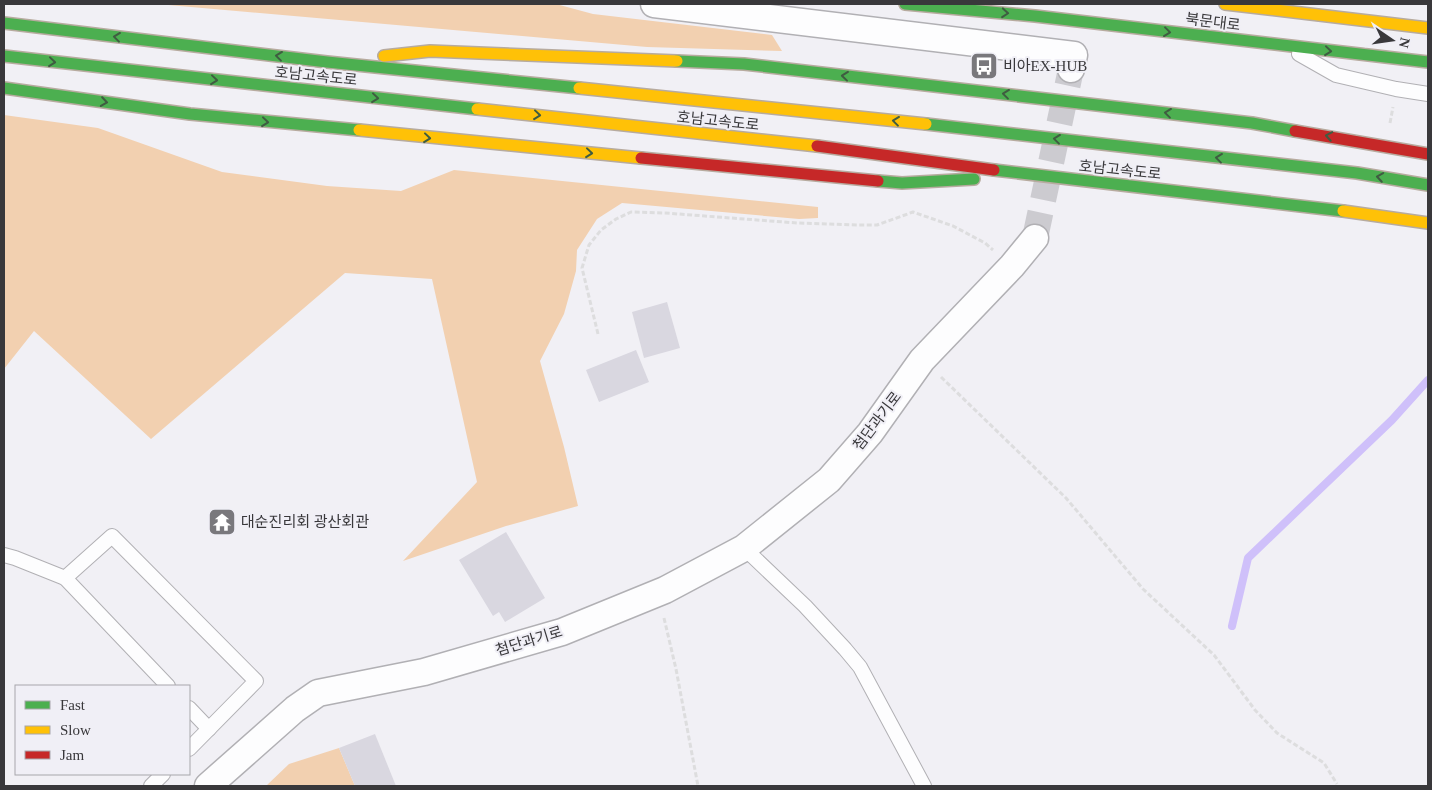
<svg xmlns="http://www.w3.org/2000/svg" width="1432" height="790" font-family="'Times New Roman','Noto Sans KR',serif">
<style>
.green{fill:#f2d0b0}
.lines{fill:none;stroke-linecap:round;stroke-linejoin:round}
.stream{stroke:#cfc0fa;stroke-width:8}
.building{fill:#d9d7e0}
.street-tunnel{stroke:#cccbd0;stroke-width:26;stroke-dasharray:26 13;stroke-linecap:butt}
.lane-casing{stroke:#b1b0b4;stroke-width:16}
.street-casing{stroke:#b1b0b4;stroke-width:29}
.fast-casing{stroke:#b7ab9f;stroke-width:14}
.slow-casing{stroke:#b7ab9f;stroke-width:14}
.jam-casing{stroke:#b7ab9f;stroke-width:14}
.path{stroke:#ddddde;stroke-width:3;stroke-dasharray:5 2.5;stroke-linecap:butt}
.lane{stroke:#fdfdfe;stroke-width:14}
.street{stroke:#fdfdfe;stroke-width:26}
.fast{stroke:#4caf50;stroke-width:11}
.slow{stroke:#ffc107;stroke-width:11}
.jam{stroke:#c62828;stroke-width:11}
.oneway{stroke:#3f5c41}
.labels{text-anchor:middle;stroke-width:4;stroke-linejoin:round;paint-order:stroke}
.street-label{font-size:15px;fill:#39383b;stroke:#f0eff6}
.poi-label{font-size:15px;fill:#39383b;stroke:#f0eff6;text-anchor:start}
</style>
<rect width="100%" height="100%" fill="#f1f0f5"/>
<!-- green -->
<g class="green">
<path d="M157,4H556L593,14L772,35L782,51L647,47Z"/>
<path d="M4,115L98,128L222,172L327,186L401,191L454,170L818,207V218L799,219L622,203L597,219L577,250L576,271L564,314L540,361L564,447L578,506L506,526L403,561L477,482L432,279L345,273L151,439L34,331L4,369Z"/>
<path d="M339,748L355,786H266L289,764Z"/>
</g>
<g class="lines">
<!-- stream -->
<path class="stream" d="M1232,626L1248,558L1392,420L1428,380"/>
</g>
<!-- building -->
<g class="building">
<path d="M667,302L680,348L644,358L632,312Z"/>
<path d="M636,350L649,382L599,402L586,370Z"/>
<path d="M506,532L545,598L505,622L499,612L493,616L459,560Z"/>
<path d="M375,734L396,786H355L339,748Z"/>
</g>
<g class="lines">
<!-- street-tunnel -->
<path class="street-tunnel" d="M1035,238L1071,69"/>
<!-- lane casing -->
<g class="lane-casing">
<g id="lane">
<path d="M1299,54L1336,75L1396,89L1428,94"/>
<path d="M744,548L805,606L845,649L860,667L924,786"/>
<path d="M4,555L15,558L65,578L168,686"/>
<path d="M65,578L112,536L256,681L189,749"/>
<path d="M189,708L209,729"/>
<path d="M151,786L163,774"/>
</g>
</g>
<!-- street casing -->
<g class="street-casing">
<g id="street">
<path d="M654,4L1074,55L1071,69"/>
<path d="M208,786L295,709L318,693L424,672L562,632L665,590L744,548L829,480L870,433L922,360L1012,266L1035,238"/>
</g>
</g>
<!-- fast casing -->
<g class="fast-casing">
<g id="fast">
<path d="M905,4L1035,16L1428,62"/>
<path d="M4,23L327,62L579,88"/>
<path d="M4,56L477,109"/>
<path d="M677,61L744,64L1252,123L1295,131"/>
<path d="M4,88L190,114L359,130"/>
<path d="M926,124L1357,173L1428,185"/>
<path d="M994,170L1343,211"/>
<path d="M878,181L902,183L974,179"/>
</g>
</g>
<!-- slow casing -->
<g class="slow-casing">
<g id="slow">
<path d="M1225,4L1428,28"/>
<path d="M384,56L430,51L677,61"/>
<path d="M579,88L926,124"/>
<path d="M477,109L817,146"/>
<path d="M359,130L641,158"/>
<path d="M1343,211L1428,223"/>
</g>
</g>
<!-- jam casing -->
<g class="jam-casing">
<g id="jam">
<path d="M1295,131L1428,154"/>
<path d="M817,146L994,170"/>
<path d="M641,158L878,181"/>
</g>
</g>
<!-- path -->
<g class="path">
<path d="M1390,123L1393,107"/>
<path d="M598,334L582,268L589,245L601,230L616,219L631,212L665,213L797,223L857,225H877L913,212L953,226L985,243L993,250"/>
<path d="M941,377L1066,498L1143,589L1214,655L1255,710L1277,733L1324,763L1337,784"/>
<path d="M664,618L676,669L698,786"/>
</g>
<!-- lane -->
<use href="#lane" class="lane"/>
<!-- street -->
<use href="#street" class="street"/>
<!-- fast -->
<use href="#fast" class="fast"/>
<!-- slow -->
<use href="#slow" class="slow"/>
<!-- jam -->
<use href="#jam" class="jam"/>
</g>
<!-- one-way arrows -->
<defs><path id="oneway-chevron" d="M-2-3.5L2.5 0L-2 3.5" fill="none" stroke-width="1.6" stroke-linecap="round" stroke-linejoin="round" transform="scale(1.25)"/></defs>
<g class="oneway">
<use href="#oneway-chevron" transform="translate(1005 13) rotate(5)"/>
<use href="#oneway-chevron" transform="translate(1167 32) rotate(7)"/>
<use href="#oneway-chevron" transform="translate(117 37) rotate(-173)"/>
<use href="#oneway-chevron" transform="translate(1328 51) rotate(6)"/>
<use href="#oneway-chevron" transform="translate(279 56) rotate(-173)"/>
<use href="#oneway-chevron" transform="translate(52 62) rotate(6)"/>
<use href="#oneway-chevron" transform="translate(845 76) rotate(-174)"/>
<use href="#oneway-chevron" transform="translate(214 80) rotate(6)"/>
<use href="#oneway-chevron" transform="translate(1006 94) rotate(-173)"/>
<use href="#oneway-chevron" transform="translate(375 98) rotate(6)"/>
<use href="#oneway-chevron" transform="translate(104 102) rotate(8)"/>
<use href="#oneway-chevron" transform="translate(1168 113) rotate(-173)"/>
<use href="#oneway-chevron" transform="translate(537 115) rotate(6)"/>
<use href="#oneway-chevron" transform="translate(896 121) rotate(-173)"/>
<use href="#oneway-chevron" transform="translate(265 122) rotate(6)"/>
<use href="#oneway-chevron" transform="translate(1329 136) rotate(-170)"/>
<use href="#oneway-chevron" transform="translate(427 138) rotate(6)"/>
<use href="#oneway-chevron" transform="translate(1057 139) rotate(-173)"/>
<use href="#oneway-chevron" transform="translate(589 153) rotate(6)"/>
<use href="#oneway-chevron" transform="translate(1219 158) rotate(-173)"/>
<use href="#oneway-chevron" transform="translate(1380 177) rotate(-171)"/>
</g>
<!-- icons -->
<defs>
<g id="bus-square" transform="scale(1.4375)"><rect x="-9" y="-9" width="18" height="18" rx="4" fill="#79787c" stroke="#f0eff6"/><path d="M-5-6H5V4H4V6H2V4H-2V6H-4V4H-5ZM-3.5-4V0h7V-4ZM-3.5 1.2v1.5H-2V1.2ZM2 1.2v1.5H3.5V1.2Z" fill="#fff"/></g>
<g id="temple-square" transform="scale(1.4375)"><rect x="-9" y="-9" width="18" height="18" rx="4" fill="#79787c" stroke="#f0eff6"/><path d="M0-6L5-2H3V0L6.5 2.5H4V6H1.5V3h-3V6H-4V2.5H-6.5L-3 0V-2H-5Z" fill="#fff"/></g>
</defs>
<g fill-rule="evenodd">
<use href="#bus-square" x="984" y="66"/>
<use href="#temple-square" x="222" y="522"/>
</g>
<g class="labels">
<!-- street labels -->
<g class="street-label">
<text transform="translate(1213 22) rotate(7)" y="5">북문대로</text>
<text transform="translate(316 76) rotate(6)" y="5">호남고속도로</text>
<text transform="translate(718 121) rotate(6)" y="5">호남고속도로</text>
<text transform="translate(1120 170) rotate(6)" y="5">호남고속도로</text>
<text transform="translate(877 421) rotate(-53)" y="5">첨단과기로</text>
<text transform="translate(529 641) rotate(-17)" y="5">첨단과기로</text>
</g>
<!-- poi labels -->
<g class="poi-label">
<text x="1003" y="71">비아EX-HUB</text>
<text x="241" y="527">대순진리회 광산회관</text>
</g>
</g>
<!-- border -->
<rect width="1432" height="790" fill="none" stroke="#39383b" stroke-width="10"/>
<!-- legend -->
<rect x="15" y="685" width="175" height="90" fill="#f0eff6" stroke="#a7a6ab"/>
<rect x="25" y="701" width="25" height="8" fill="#4caf50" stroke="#a7a6ab"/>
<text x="60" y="710" font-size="15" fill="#39383b">Fast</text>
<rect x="25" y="726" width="25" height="8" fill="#ffc107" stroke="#a7a6ab"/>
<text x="60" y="735" font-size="15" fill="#39383b">Slow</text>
<rect x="25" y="751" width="25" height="8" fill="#c62828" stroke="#a7a6ab"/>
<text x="60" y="760" font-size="15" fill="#39383b">Jam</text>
<!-- north arrow -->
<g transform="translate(1392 40) rotate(103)" stroke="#f0eff6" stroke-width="4" paint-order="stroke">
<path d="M0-4L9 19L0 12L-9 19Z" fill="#39383b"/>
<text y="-8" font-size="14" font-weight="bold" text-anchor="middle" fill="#39383b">N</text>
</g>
</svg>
